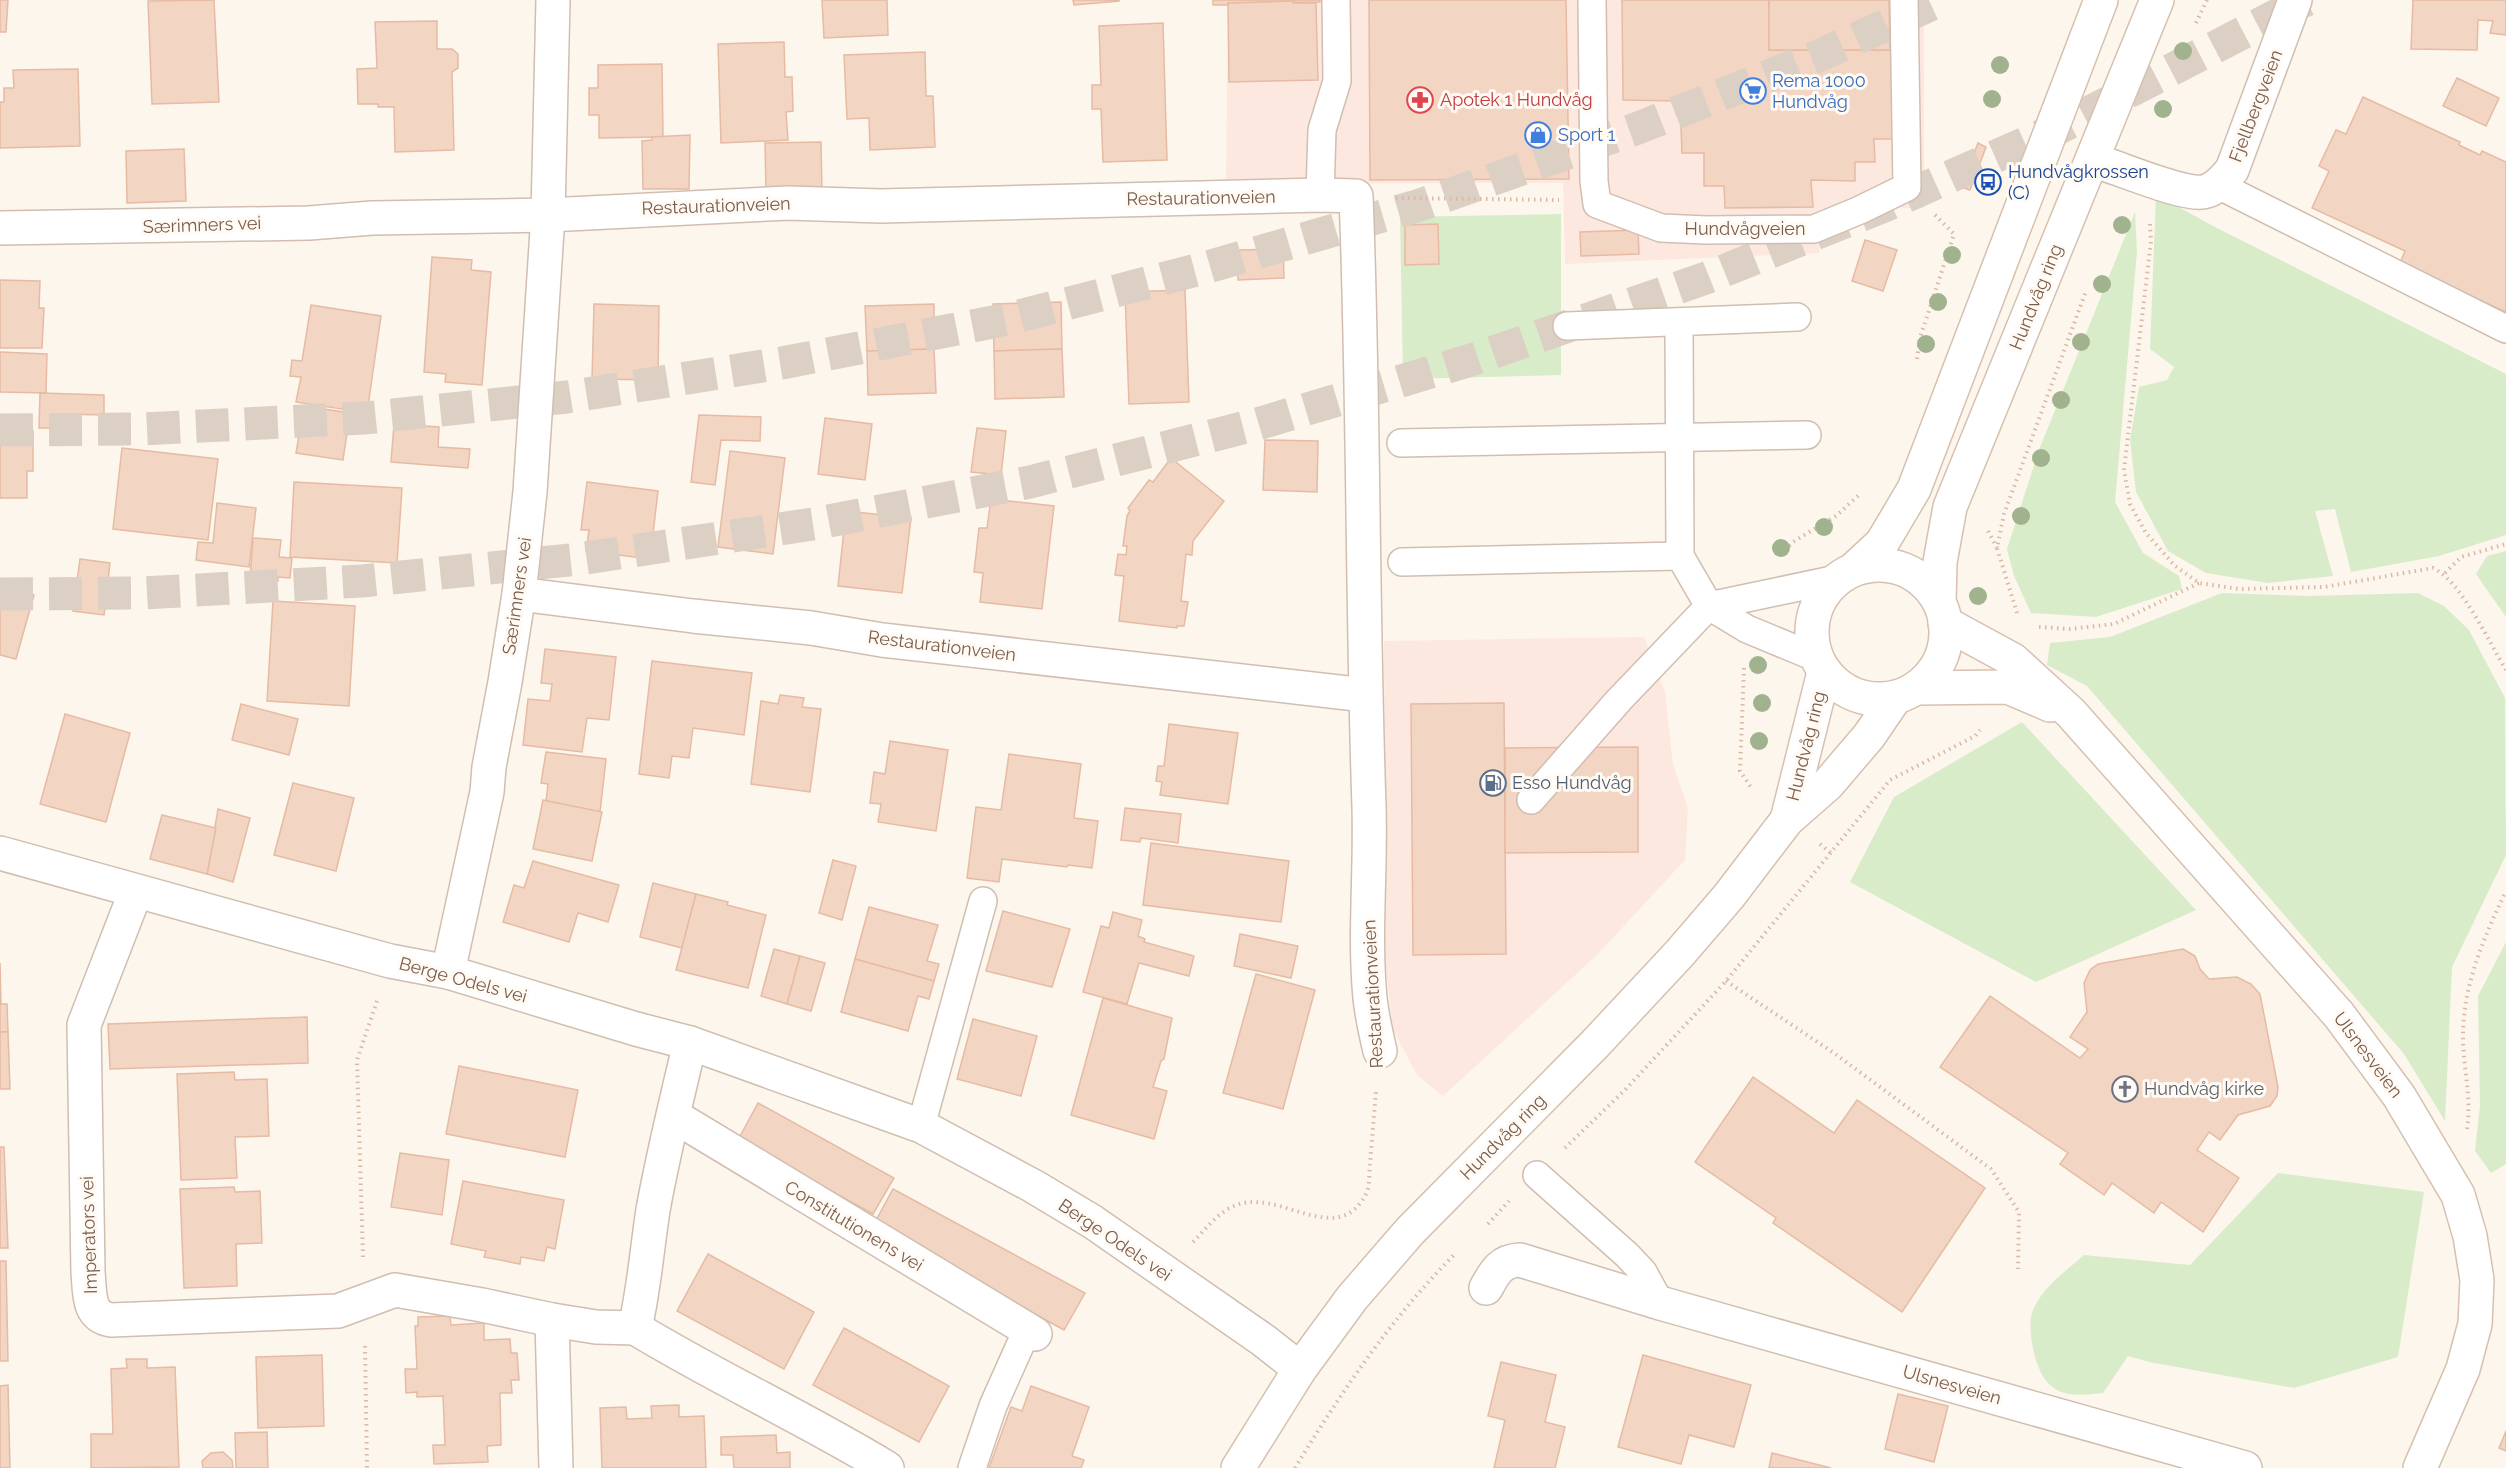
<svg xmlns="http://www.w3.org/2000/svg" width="2506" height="1468" font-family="Raleway,sans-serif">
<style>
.commercial{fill:#fde8e0}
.green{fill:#d8ecc9}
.building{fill:#f3d5c3;stroke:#e6bba3;stroke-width:1.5}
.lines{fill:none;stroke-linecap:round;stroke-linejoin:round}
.highway-tunnel{stroke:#dcd0c4;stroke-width:33;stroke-dasharray:33 16;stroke-linecap:butt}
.lane-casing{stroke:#d1beb0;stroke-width:30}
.street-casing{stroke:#d1beb0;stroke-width:36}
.secondary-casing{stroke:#d6c0b0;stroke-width:36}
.path{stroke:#d9b8a5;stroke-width:4;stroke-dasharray:1.5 4.5;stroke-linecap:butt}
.lane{stroke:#fff;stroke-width:27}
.street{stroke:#fff;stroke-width:33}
.secondary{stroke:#fff;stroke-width:33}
.tree{fill:#a0b28e}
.labels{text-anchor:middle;stroke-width:6;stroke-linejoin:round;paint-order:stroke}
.shop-label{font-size:18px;fill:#366cbe;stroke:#fffaf3;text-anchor:start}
.health-label{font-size:18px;fill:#be3a42;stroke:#fffaf3;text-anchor:start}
.street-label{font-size:18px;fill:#7a5c4d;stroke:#fffaf3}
.transit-label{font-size:18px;fill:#164399;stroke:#fffaf3;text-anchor:start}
.service-label{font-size:18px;fill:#4e5e75;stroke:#fffaf3;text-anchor:start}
.worship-label{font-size:18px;fill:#5b616d;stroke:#fffaf3;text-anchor:start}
</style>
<rect width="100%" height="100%" fill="#fdf6ec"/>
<!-- commercial -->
<g class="commercial">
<path d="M1228,0H1924V208L1820,209L1819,253L1565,264L1563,183L1226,184Z"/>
<path d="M1644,637L1665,692L1673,764L1688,808L1685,860L1597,955L1443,1096L1417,1075L1393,1030L1386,968L1384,641Z"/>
</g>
<!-- green -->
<g class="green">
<path d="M2156,195L2217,228L2506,374V535L2439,556L2351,572L2335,509L2315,511L2333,576L2268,583L2206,573L2168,551L2136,492L2130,440L2139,387L2167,380L2174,367L2150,349Z"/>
<path d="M2135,212L2137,252L2115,502L2143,553L2179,576L2182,589L2096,617L2031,613L2014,576L2007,549L2039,450Z"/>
<path d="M1561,214V375L1403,379L1400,217Z"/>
<path d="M2506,551V617L2476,574L2487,556Z"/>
<path d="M2222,593L2309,596L2418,593L2444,606L2469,630L2505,698L2506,855L2452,967L2445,1121L2404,1054L2087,686L2047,665L2050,643L2110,637Z"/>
<path d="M2022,722L2196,910L2036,982L1850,882L1894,797Z"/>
<path d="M2506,942V1164L2491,1173L2475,1151L2480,1106L2478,996Z"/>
<path d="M2278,1173L2424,1192L2398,1357L2294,1388L2149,1362L2128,1356L2103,1393C2061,1399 2043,1392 2033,1349C2031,1338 2028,1319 2034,1308C2044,1286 2066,1271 2084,1255L2190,1265Z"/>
</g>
<!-- building -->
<g class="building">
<path d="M0,0H8L6,32H0Z"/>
<path d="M214,0L219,102L152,104L148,1Z"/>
<path d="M822,0H887L888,35L824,38Z"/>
<path d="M1073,0H1119V1L1074,5Z"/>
<path d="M1213,0H1320V2L1228,3V5H1213Z"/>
<path d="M1369,0H1566L1569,179L1370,180Z"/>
<path d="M1622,0H1769V50H1897L1898,139H1874L1875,162H1855V181L1811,180L1813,207L1725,208L1724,186H1704V153H1682L1680,101L1623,100Z"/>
<path d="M1769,0H1889L1890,50H1769Z"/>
<path d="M2413,0H2506V35L2490,33L2493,21L2478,20L2477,50L2411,49Z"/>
<path d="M1293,1V3H1316L1318,80L1229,82L1228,3Z"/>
<path d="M437,21V49H452L458,54V68L452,72L454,150L395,152L394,107H378V104H358L357,69L377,68L375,22Z"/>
<path d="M1163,23L1167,160L1103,162L1101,109H1092V85H1101L1099,26Z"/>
<path d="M784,42L785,77H792L793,111L786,112L788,140L721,143L718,44Z"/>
<path d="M925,52L926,96H933L935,147L870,150L869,118L847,119L844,55Z"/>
<path d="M662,64L663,137L599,138V115H589V88H598V65Z"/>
<path d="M78,69L80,146L0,148V102H4V88H14L13,70Z"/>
<path d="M2457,78L2499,98L2486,126L2443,106Z"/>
<path d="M2363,97L2460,142L2459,145L2480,155L2482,151L2506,162V312L2400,263L2405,251L2312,208L2329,171L2319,166L2336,130L2346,134Z"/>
<path d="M690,135L689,189H643L642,141L652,140V137Z"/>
<path d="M821,142L822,192L766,193L765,143Z"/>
<path d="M1978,143L1986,147L1970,190L1961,187Z"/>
<path d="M184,149L186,201L127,203L126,151Z"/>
<path d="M1438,224L1439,264L1405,265V225Z"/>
<path d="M1638,230L1639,254L1581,256L1580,232Z"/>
<path d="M1865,240L1897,250L1883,291L1852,281Z"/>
<path d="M1283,249L1284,278L1238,280L1237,250Z"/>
<path d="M432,257L472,260L471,270L491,272L482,385L445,382L446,374L424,372Z"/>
<path d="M0,280L40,281L39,308H44L42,348H0Z"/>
<path d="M1185,290L1189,402L1129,404L1125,292Z"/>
<path d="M1061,302L1062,349L994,351L993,304Z"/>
<path d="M594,304L659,306L658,380L592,379Z"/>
<path d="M934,304V349L867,351L865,306Z"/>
<path d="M311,305L381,316L367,413L296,402L301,377L290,376L292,360L302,361Z"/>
<path d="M934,349L936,393L868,395L867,351Z"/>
<path d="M1062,349L1064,397L995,399L994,351Z"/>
<path d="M0,352L47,354L46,393L0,392Z"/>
<path d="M40,393L104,395V415L61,414L60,428H39Z"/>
<path d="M304,406L350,413L343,460L296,453Z"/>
<path d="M699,415L761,417L760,441L721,440L715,485L691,482Z"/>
<path d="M825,418L872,424L865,480L818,474Z"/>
<path d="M394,424L439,427L438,447L470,449L468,468L391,462Z"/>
<path d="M977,428L1006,431L1001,475L971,472Z"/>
<path d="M0,431H33V471H27V498H0Z"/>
<path d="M1265,440L1318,441L1317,492L1263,490Z"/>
<path d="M122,448L218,459L208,540L113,529Z"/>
<path d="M730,451L785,458L773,554L718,547Z"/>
<path d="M1171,458L1224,501L1193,541L1192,555L1186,554L1181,601L1188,602L1184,626H1177V628L1119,621L1124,576L1115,575L1118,554L1126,555L1127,546H1123L1127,516L1130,511L1128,508L1149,480L1153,482Z"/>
<path d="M294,482L402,488L397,563L290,557Z"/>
<path d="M587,482L658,491L650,559L586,551L589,530H581Z"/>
<path d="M991,499L1054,506L1042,609L980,602L983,573L974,572L979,528H987Z"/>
<path d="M217,503L256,508L249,567L196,560L198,542L213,543Z"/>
<path d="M846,511L911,518L902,593L838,586Z"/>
<path d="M253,538L281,540L279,557L292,558L290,578L278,577V581L250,578Z"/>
<path d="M80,559L110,563L104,615L73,611Z"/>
<path d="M0,585L34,595L16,659L0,655Z"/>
<path d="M273,601L355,606L349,706L267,701Z"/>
<path d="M545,649L616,657L609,720L587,718L582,752L523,745L528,699L550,701L552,684L541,683Z"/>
<path d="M652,661L752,673L744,735L693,728L689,758L672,756L669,778L639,774Z"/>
<path d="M780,695L804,698L802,707L821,709L810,792L751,784L761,701L778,704Z"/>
<path d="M1504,703L1506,954L1413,955L1411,704Z"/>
<path d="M241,704L298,719L289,755L232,740Z"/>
<path d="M65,714L130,733L106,822L40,804Z"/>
<path d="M1169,724L1238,733L1228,804L1160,795L1162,782L1156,781L1158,766H1164Z"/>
<path d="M890,741L948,750L936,831L878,822L881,804L870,803L874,772L885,774Z"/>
<path d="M1638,747V852L1505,853V748Z"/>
<path d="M546,752L606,759L600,812L546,801L548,784L541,783Z"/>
<path d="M1009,754L1081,764L1074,818L1098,821L1092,868L1068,865L1067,867L1002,859L999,882L967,878L976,807L1001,810Z"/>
<path d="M293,783L354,798L336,871L274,855Z"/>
<path d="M543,800L602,812L592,861L533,849Z"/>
<path d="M1125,808L1181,814L1178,843L1141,838L1140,842L1121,840Z"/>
<path d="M218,809L250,818L233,882L207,874Z"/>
<path d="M162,815L216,828L207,874L150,859Z"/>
<path d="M1151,843L1289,861L1281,922L1143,905Z"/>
<path d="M833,860L856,866L842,920L819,913Z"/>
<path d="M533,861L619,885L608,922L578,913L569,942L503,922L514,885L524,888Z"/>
<path d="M653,883L696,894L682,948L640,937Z"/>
<path d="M696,894L728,902L727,905L766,915L748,988L676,970Z"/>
<path d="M869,907L938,925L927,961L939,964L934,981L855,959Z"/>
<path d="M1003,911L1070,929L1052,987L986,971Z"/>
<path d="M1113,912L1142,920L1138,936L1145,939L1144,942L1194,956L1189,976L1139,963L1127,1004L1083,992L1101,926L1109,928Z"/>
<path d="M1240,934L1298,946L1291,978L1234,966Z"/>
<path d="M774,949L800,956L787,1004L761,996Z"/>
<path d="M2183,949L2195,956L2200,969L2209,979L2237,977L2251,984L2260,994L2278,1087L2277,1096L2270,1106L2238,1115L2220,1140L2209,1132L2197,1150L2239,1178L2203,1232L2161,1202L2154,1213L2112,1183L2104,1195L2060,1164L2068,1153L1940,1067L1990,996L2080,1058L2088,1049L2070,1037L2087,1012L2084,983L2090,970L2098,964Z"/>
<path d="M800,956L825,963L811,1011L787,1004Z"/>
<path d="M855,959L934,981L929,999L918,996L908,1031L841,1012Z"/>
<path d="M0,963L1,1004H7L8,1032H0Z"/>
<path d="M1256,974L1315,990L1283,1109L1223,1093Z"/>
<path d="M1103,998L1172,1018L1164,1059L1161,1061L1153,1087L1167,1091L1154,1139L1071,1115Z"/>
<path d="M307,1017L308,1063L110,1069L108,1024Z"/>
<path d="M973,1019L1037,1036L1021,1096L957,1079Z"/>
<path d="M0,1032H8L10,1089H0Z"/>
<path d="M459,1066L578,1090L565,1157L446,1134Z"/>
<path d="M234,1072L235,1080L267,1079L269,1136L235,1137L237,1178L181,1180L177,1074Z"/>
<path d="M1753,1077L1834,1133L1857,1100L1985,1188L1902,1312L1773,1223L1776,1218L1695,1162Z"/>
<path d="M758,1103L894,1178L873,1214L738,1140Z"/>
<path d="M0,1147H4L8,1248H0Z"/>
<path d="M400,1153L449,1160L442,1215L391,1207Z"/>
<path d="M463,1181L564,1200L555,1249L547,1247L544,1261L521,1257L520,1264L484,1257L486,1251L451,1244Z"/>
<path d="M234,1187L235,1192L260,1191L262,1243L236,1244L237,1286L184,1288L180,1189Z"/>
<path d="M893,1189L1085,1293L1064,1330L873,1226Z"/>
<path d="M708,1254L814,1312L784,1369L677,1311Z"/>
<path d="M0,1261H6L8,1361H0Z"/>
<path d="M450,1316L451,1325L484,1323V1340L510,1339L511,1353H517L519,1380H511L512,1393H500L501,1445L487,1446L488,1462L434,1464L433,1445H445L443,1396L417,1397V1392L406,1393L405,1369H417L415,1326H418V1317Z"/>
<path d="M844,1328L949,1386L919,1442L813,1385Z"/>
<path d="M322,1355L324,1426L258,1428L256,1357Z"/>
<path d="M1643,1355L1751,1385L1734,1447L1689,1435L1681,1464L1618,1447Z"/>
<path d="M126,1359H147V1368L175,1367L179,1467L91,1468V1434H113L111,1369L127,1368Z"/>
<path d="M1501,1362L1556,1375L1545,1422L1565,1427L1555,1468H1494L1505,1420L1488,1416Z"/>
<path d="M8,1385L10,1468H0V1386Z"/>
<path d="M1031,1386L1089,1407L1072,1456L1084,1460L1081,1468H989L1011,1407L1022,1411Z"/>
<path d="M1898,1394L1948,1406L1934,1462L1885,1449Z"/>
<path d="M679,1405V1417L704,1416L706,1468H602L600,1408L626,1407L627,1419L652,1418L651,1406Z"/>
<path d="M2506,1431V1451L2499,1448Z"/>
<path d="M267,1432L268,1468H236L235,1433Z"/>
<path d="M776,1435L777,1453L790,1452V1468H734L733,1455H721V1437Z"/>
<path d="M223,1452L232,1460L233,1468H203L202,1461L211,1453Z"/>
<path d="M1772,1453L1831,1468H1769Z"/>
</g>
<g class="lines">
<!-- highway-tunnel -->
<g class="highway-tunnel">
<path d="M0,430L142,429L364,418L567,397L782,363L1008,319L1208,267L1420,205L1638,128L1816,57L1941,0"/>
<path d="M0,594L143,593L362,581L579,559L813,524L1030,482L1254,425L1471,360L1706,278L1889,204L2059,128L2306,0"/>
</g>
<!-- lane casing -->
<g class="lane-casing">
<g id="lane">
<path d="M1592,0L1594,181L1597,204L1661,228L1706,230L1814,229L1860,210L1907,187L1904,0"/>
<path d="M2218,185L2506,329"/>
<path d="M1320,195L1322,130L1337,81L1336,0"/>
<path d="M1679,323L1680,556L1709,606L1747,629L1817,658"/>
<path d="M1567,326L1797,317"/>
<path d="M1401,443L1807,435"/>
<path d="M1402,562L1680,556"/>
<path d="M1531,800L1619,700L1709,606L1837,579"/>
<path d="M921,1126L983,901"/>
<path d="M1537,1175L1627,1255L1643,1272L1660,1303"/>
<path d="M972,1468L993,1406L1027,1330"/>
</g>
</g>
<!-- street casing -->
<g class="street-casing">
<g id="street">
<path d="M2092,160C2118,167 2180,195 2203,192C2216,190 2224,179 2232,170L2295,0"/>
<path d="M0,228L309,223L372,218L548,215L788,203L881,206L1320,195L1356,196C1364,400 1362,604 1369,807C1371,871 1364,935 1370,998C1372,1016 1376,1034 1380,1051"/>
<path d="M519,594L693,616L811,628L882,640L1365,695"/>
<path d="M0,853L390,961L448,972L636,1029L690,1043L921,1126L1033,1186L1093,1222L1263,1340L1300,1369"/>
<path d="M136,891L84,1025L88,1272C90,1293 87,1316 111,1320L338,1311L395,1290L482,1305L552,1320L596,1327L635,1328C644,1289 647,1249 653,1210C663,1154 677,1098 690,1043"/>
<path d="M448,972L487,792L489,767L505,682L519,594L530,492L548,215L553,0"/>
<path d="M674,1116L1035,1334"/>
<path d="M1486,1288C1495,1272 1500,1261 1520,1260L1660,1303L2245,1468"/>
<path d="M552,1320L556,1468"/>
<path d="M635,1328C717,1378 805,1418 887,1468"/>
</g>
</g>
<!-- secondary casing -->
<g class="secondary-casing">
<g id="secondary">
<circle cx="1879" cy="632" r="67"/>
<path d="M1853,570L1882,543L1914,489L2101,0"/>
<path d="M1939,601L1940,562L1950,507L2157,0"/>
<path d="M1945,623L2013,660L2071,713L2339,1015L2399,1096L2458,1195L2470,1236L2477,1280L2475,1324L2463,1369L2420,1468"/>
<path d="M1916,688L2008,687L2050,705"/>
<path d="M1787,820L1824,672"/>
<path d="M1238,1468L1300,1369L1352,1298L1410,1231L1595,1044L1680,953L1729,896L1787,820L1828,784L1869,736L1895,698"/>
</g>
</g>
<!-- path -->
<g class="path">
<path d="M2196,23L2207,0"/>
<path d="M1396,198L1559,200"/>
<path d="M2150,224L2151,241L2124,470L2130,504L2146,533L2174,565L2199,583L2239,589L2324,587L2433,568C2461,581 2489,642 2506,670"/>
<path d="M1917,359L1920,338L1954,234L1933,213"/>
<path d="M1988,531L1997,548"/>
<path d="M1785,550L1793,542L1836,516L1860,494"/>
<path d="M2445,573L2461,557L2506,544"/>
<path d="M2017,613L1997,548L2004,514L2086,291"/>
<path d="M2039,627L2070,629L2114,624L2199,583"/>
<path d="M1744,668L1740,771L1752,789"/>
<path d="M1820,844L1831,853"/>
<path d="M1726,981L1834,1053L1991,1169L2019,1212L2018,1269"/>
<path d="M2467,1129C2472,1098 2463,1068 2463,1036C2463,985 2484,937 2506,891"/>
<path d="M1565,1148L1624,1091L1726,981L1890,780L1975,736L1980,730"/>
<path d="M1488,1224L1509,1201"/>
<path d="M1193,1242C1206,1229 1217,1213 1234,1206C1279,1186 1338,1252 1367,1192C1370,1184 1369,1173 1370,1164C1372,1140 1374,1115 1376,1091"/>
<path d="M363,1257L357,1060L377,1001"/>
<path d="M365,1346L367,1468"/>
<path d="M1295,1468C1342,1391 1392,1317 1456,1253"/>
</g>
<!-- lane -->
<use href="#lane" class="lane"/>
<!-- street -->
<use href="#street" class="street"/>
<!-- secondary -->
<use href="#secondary" class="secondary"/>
</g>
<!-- trees -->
<g class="tree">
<circle cx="2183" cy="51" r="9"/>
<circle cx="2000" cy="65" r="9"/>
<circle cx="1992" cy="99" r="9"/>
<circle cx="2163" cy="109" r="9"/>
<circle cx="2122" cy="225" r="9"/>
<circle cx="1952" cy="255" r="9"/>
<circle cx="2102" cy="284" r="9"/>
<circle cx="1938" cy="302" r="9"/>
<circle cx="2081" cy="342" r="9"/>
<circle cx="1926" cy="344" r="9"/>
<circle cx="2061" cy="400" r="9"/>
<circle cx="2041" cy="458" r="9"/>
<circle cx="2021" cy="516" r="9"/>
<circle cx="1824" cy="527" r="9"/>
<circle cx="1781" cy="548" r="9"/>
<circle cx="1978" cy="596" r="9"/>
<circle cx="1758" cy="665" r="9"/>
<circle cx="1762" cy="703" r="9"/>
<circle cx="1759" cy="741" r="9"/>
</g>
<!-- icons -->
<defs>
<g id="supermarket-ring" transform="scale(1.35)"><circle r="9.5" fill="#fffaf3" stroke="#3f7fe0" stroke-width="1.5"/><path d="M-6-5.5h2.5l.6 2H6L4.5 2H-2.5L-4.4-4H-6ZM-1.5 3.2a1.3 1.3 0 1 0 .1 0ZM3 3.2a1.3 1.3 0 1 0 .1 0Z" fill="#3f7fe0"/></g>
<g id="pharmacy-ring" transform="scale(1.35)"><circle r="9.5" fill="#fffaf3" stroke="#e0444e" stroke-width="1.5"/><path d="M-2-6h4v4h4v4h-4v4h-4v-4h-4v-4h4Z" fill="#e0444e"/></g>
<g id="shop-ring" transform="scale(1.35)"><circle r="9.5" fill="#fffaf3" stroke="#3f7fe0" stroke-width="1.5"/><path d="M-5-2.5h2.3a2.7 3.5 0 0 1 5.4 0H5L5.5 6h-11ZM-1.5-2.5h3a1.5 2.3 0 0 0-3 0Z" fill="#3f7fe0"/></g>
<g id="bus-ring" transform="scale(1.35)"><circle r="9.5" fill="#fffaf3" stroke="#1a4fb4" stroke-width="1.5"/><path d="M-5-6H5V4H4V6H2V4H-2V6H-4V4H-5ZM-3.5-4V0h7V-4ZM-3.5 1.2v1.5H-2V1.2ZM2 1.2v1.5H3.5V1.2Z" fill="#1a4fb4"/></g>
<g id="fuel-ring" transform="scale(1.35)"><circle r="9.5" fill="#fffaf3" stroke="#5c6f8a" stroke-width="1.5"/><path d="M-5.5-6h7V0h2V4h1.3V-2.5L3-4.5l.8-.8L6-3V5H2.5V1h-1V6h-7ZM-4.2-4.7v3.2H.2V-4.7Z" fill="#5c6f8a"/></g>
<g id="church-ring" transform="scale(1.35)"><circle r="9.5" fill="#fffaf3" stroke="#6b7280" stroke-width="1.5"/><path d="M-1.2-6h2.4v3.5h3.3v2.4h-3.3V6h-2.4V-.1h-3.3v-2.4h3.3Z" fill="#6b7280"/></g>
</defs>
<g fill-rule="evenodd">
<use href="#supermarket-ring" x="1753" y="91"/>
<use href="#pharmacy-ring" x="1420" y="100"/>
<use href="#shop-ring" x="1538" y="135"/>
<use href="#bus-ring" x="1988" y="182"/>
<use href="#fuel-ring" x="1493" y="783"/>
<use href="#church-ring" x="2125" y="1089"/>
</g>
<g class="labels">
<!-- shop labels -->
<g class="shop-label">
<text x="1772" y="87">Rema 1000<tspan x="1772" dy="21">Hundvåg</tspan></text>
<text x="1558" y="141">Sport 1</text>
</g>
<!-- health labels -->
<g class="health-label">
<text x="1440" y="106">Apotek 1 Hundvåg</text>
</g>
<!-- street labels -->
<g class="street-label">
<text transform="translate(2256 106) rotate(-69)" y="6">Fjellbergveien</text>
<text transform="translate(1201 198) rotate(-1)" y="6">Restaurationveien</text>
<text transform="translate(716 206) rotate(-2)" y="6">Restaurationveien</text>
<text transform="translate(202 225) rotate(-2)" y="6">Særimners vei</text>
<text x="1745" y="235">Hundvågveien</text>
<text transform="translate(2036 297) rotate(-68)" y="6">Hundvåg ring</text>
<text transform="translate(517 596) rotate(-82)" y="6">Særimners vei</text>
<text transform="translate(942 646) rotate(7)" y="6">Restaurationveien</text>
<text transform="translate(1806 746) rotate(-76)" y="6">Hundvåg ring</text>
<text transform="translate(463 980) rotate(15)" y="6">Berge Odels vei</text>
<text transform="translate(1373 994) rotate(-93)" y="6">Restaurationveien</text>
<text transform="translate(2368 1055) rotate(53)" y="6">Ulsnesveien</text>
<text transform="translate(1503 1137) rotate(-45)" y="6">Hundvåg ring</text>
<text transform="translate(854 1226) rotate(31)" y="6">Constitutionens vei</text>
<text transform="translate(89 1235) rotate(-92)" y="6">Imperators vei</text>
<text transform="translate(1115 1240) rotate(34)" y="6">Berge Odels vei</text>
<text transform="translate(1952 1385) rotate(16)" y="6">Ulsnesveien</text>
</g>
<!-- transit labels -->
<g class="transit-label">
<text x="2008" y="178">Hundvågkrossen<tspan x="2008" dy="21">(C)</tspan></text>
</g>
<!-- service labels -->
<g class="service-label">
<text x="1512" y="789">Esso Hundvåg</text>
</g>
<!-- worship labels -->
<g class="worship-label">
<text x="2144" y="1095">Hundvåg kirke</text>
</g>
</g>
</svg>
